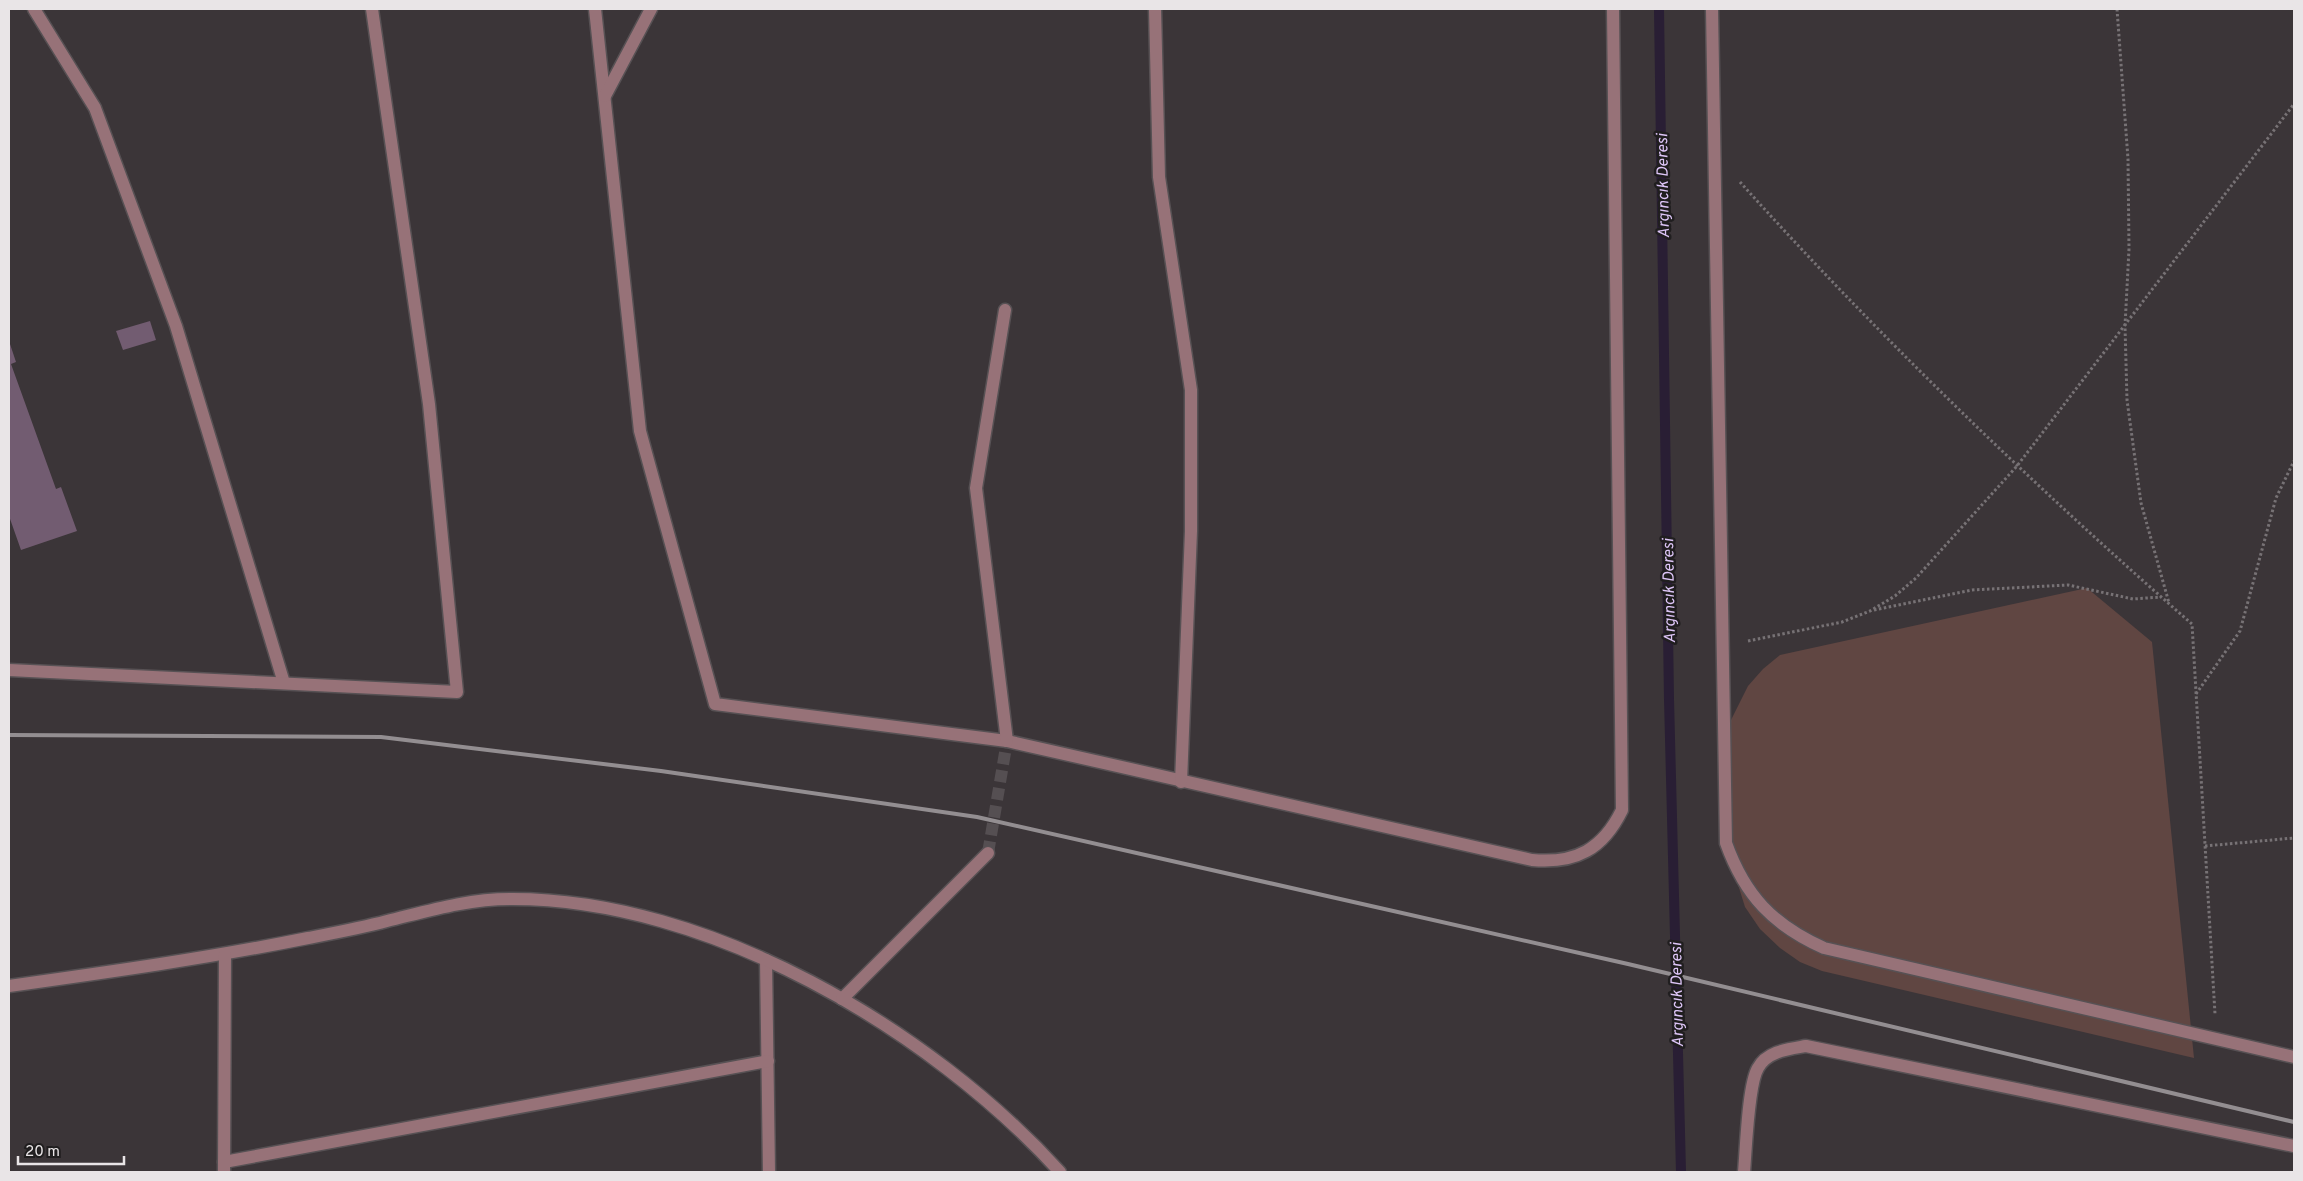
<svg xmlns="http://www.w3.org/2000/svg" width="2303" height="1181" font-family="Overpass,sans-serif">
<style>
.green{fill:#604642}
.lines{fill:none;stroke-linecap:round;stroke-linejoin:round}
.stream{stroke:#291e34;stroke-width:10}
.building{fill:#725c71}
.minor-tunnel{stroke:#554f52;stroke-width:12;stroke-dasharray:12 6;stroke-linecap:butt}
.minor-casing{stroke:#575154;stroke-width:15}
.path{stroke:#777275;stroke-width:3;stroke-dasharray:2.5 2.5;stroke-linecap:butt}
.minor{stroke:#977278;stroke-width:12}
.rail{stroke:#938e91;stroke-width:4}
.labels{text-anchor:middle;stroke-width:5;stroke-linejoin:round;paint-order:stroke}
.water-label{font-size:16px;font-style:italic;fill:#ddc5f7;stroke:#201e1f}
</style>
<rect width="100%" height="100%" fill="#3b3538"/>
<!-- green -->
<path class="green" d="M2087,588L2152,642L2194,1058L1822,971L1800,962L1780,948L1760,929L1745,907L1726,846L1730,722L1748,686L1763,669L1780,655Z"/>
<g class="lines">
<!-- stream -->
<path class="stream" d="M1659,9L1669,699L1681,1172"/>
</g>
<!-- building -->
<g class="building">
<path d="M150,321L156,340L123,350L116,331Z"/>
<path d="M9,341L16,362L11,364L56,489L61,487L77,531L21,550L9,516Z"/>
</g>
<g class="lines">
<!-- minor-tunnel -->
<path class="minor-tunnel" d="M988,853L1007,741"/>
<!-- minor casing -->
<g class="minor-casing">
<g id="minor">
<path d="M34,9L95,108L176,326L284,683"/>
<path d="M595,9L640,431L715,704L1007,741L1532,860C1576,864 1603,849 1622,810L1613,9"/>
<path d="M1155,9L1159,177L1191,390V531L1181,782"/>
<path d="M1712,9L1726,843C1745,896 1773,925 1824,948L2294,1057"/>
<path d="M605,96L651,9"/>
<path d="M1005,310L976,488L1007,741"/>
<path d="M9,670L457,692L429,404L372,9"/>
<path d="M766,960L769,1172"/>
<path d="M9,986C109,972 209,958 308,938C334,933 361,928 387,921C428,911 467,899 510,899C708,898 930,1029 1060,1172"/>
<path d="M842,999L988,853"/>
<path d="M224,1162L768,1061"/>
<path d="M224,1172L225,954"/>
<path d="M1744,1172C1746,1150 1748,1084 1758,1068C1767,1051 1789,1049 1806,1046L2294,1146"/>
</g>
</g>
<!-- path -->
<g class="path">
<path d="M2117,9L2128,159L2129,249L2125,326L2127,400L2141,503L2169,603"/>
<path d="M1740,182C1881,339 2033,485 2192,624L2215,1014"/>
<path d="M1874,610L1972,590L2068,585L2133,599L2161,597"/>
<path d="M1748,641L1842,622L1870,611L1895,596L1916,578L2017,466L2294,104"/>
<path d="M2196,694L2240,631L2276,498L2294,461"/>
<path d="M2205,846L2294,838"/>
</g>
<!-- minor -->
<use href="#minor" class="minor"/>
<!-- rail -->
<path class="rail" d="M9,735L381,737L661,771L977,817L1628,964L2294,1122"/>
</g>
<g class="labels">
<!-- water labels -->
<g class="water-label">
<text transform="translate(1662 186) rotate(-91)" y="6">Argıncık Deresi</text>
<text transform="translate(1668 591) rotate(-91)" y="6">Argıncık Deresi</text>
<text transform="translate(1676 995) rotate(-91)" y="6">Argıncık Deresi</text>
</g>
</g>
<!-- border -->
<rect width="2303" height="1181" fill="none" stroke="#e9e5e7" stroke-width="20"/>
<!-- scale -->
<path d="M18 1156v8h106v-8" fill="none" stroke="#e9e5e7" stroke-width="2.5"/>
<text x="25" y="1156" font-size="15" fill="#e9e5e7" stroke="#201e1f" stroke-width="4" paint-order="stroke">20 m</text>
</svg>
